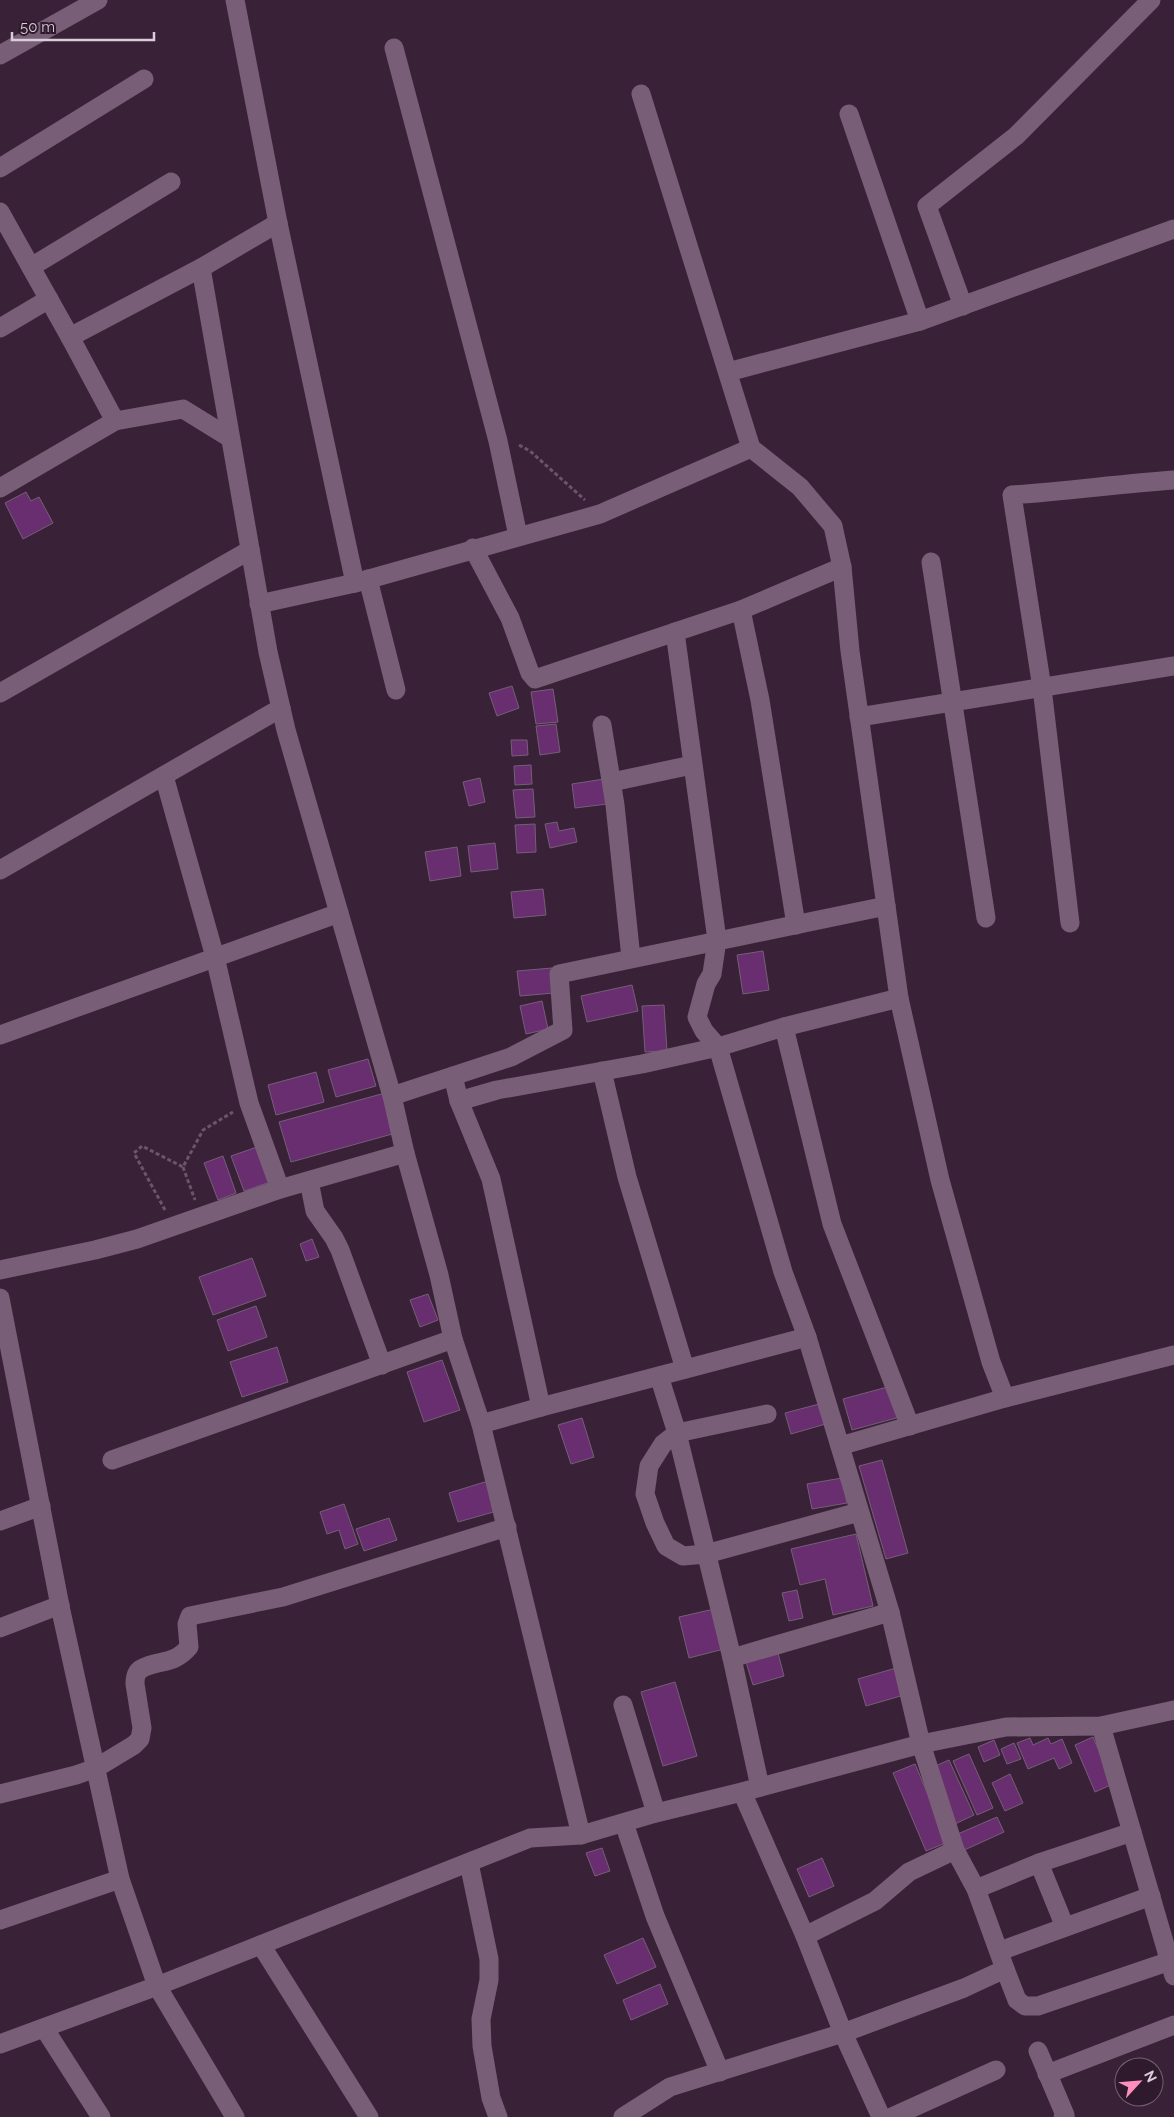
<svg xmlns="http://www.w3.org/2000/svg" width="1174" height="2117" font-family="Raleway,sans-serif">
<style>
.building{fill:#682e6f;stroke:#755e77}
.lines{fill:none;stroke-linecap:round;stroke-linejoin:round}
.path{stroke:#6a5668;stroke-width:3;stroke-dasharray:4 2.5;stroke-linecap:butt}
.minor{stroke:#785e76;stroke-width:19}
</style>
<rect width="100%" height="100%" fill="#392237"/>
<!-- building -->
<g class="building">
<path d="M26,492L31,501L39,497L53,523L23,539L5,503Z"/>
<path d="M512,686L519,708L497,716L489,693Z"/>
<path d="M553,689L558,722L536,724L531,692Z"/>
<path d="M556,724L560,752L540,755L536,726Z"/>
<path d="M511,740H527L528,755L512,756Z"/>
<path d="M531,765L532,784L515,785L514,766Z"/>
<path d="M480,778L485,802L469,806L463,782Z"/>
<path d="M604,779L607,804L575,808L572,784Z"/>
<path d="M533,789L535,817L516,818L513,790Z"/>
<path d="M557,822L559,831L574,828L577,842L550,848L545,824Z"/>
<path d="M535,824L536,852L517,853L515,825Z"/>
<path d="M495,843L498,869L471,872L468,846Z"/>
<path d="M457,847L461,876L430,881L425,852Z"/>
<path d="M543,889L546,915L514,918L511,892Z"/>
<path d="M763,951L769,990L743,994L737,955Z"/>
<path d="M552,968L554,993L520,996L517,971Z"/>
<path d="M632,985L638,1011L587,1022L581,996Z"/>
<path d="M542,1001L548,1029L526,1034L520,1006Z"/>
<path d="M664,1005L667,1051L645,1052L642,1006Z"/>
<path d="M368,1059L376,1086L336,1097L328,1070Z"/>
<path d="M316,1072L324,1102L276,1115L268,1085Z"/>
<path d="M385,1093L396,1133L291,1162L279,1122Z"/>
<path d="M257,1147L270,1182L244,1191L231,1156Z"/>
<path d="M223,1156L236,1193L218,1200L204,1163Z"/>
<path d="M312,1239L319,1257L306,1261L300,1244Z"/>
<path d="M252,1258L266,1296L213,1315L199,1277Z"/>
<path d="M428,1294L438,1320L420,1327L410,1300Z"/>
<path d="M256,1306L267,1337L228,1351L217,1320Z"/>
<path d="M277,1347L288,1382L242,1397L230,1362Z"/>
<path d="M442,1360L460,1410L424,1422L407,1372Z"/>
<path d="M891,1386L900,1417L852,1430L843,1399Z"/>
<path d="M823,1403L829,1423L791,1434L785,1413Z"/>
<path d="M582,1418L594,1457L571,1464L558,1425Z"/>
<path d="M882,1460L908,1553L886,1559L859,1466Z"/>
<path d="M842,1478L847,1503L812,1509L807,1484Z"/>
<path d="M488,1481L497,1511L458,1522L449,1493Z"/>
<path d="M344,1504L358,1544L345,1549L339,1530L327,1534L320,1512Z"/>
<path d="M389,1518L397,1540L364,1551L356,1529Z"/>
<path d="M856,1534L873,1606L833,1615L825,1579L800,1585L791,1549Z"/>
<path d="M797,1590L803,1618L789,1621L782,1593Z"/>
<path d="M714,1609L724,1649L689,1658L679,1617Z"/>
<path d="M778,1653L784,1676L753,1685L746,1662Z"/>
<path d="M896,1668L904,1695L866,1706L858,1679Z"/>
<path d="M675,1682L697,1756L663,1766L641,1692Z"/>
<path d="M1093,1737L1113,1784L1095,1792L1075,1745Z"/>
<path d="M1030,1738L1033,1745L1048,1738L1051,1744L1062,1739L1072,1763L1059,1769L1054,1758L1028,1769L1017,1743Z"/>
<path d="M994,1740L1000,1755L984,1762L978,1747Z"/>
<path d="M1014,1743L1021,1759L1007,1764L1001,1749Z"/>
<path d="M969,1754L993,1808L977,1815L953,1761Z"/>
<path d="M949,1760L974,1815L955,1824L931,1768Z"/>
<path d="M915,1764L948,1842L926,1851L893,1773Z"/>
<path d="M1010,1774L1023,1803L1005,1811L992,1783Z"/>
<path d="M997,1817L1004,1832L960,1852L953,1836Z"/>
<path d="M602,1848L610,1871L595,1876L586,1853Z"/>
<path d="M822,1858L834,1886L809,1897L797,1869Z"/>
<path d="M643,1938L656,1967L617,1984L604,1955Z"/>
<path d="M660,1984L668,2004L631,2020L623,2000Z"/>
</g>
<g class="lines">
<!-- path -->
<g class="path">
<path d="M519,445L530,451L585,500"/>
<path d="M183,1167L195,1200"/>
<path d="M165,1210L134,1153L142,1146L183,1167L203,1130L233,1112"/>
</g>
<!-- minor -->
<g class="minor">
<path d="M235,0L278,223L355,583"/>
<path d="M394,48L498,441L518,536"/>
<path d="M0,55L98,0"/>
<path d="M0,168L144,79"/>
<path d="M0,212L70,337L201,268L268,652L286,730L392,1096L405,1153L439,1275L453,1339L481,1424L581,1835"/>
<path d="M31,267L171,182"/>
<path d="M201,268L278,223"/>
<path d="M963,306L927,206L1016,136L1151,0"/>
<path d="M920,321L1174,229"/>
<path d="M0,328L49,299"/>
<path d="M70,337L115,421L183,409L230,438"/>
<path d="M728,372L920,321L849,114"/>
<path d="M0,488L115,421"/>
<path d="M473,548L510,618L530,673L535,679L741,610L842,567"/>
<path d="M931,562L986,918"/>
<path d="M368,579L396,690"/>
<path d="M259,604L355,583L600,514L751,448L641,94"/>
<path d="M741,610L760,700L796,925"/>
<path d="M675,632L717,940L712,974L706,984L697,1017L704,1031L718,1047L783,1272L807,1337L890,1612L921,1744L955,1850L976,1889L1005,1969"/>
<path d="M0,693L250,550"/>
<path d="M859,717L1174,666"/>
<path d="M602,725L615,805L631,958"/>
<path d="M164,776L215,957L249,1103L280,1189"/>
<path d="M612,782L692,765"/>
<path d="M0,870L281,708"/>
<path d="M1070,923L1042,688L1012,495C1067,491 1120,484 1174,480"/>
<path d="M899,998L940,1180L991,1362L1005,1398"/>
<path d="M784,1027L832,1224L910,1426"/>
<path d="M0,1035L339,913"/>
<path d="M602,1071L627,1177L685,1369"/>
<path d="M453,1076L459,1101L491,1179L541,1407L807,1337"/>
<path d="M392,1096L511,1057L563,1030L559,974L886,906"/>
<path d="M459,1101L497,1090L642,1064L718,1047L784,1027L899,998L850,651L842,567L833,526L800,487L751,448"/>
<path d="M309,1181L315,1211L334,1238L340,1250L382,1365"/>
<path d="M0,1270L95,1250L137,1239L280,1189L405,1153"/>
<path d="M0,1298L61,1611L120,1879L157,1986L235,2117"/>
<path d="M659,1376L677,1433L732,1658L760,1787"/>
<path d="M767,1414L677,1433L663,1444L649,1466L645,1494L655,1523L666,1546L683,1556L706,1554L859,1512"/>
<path d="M481,1424L541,1407"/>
<path d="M840,1446L1005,1398L1174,1355"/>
<path d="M112,1460L453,1339"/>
<path d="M0,1521L41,1506"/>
<path d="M0,1628L60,1605"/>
<path d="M732,1658L890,1612"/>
<path d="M623,1705L656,1813"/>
<path d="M1101,1726L1174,1976"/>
<path d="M742,1792L805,1936L843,2033L881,2117"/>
<path d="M0,1794L76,1775L96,1768L134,1745L140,1739L142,1728L135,1684C135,1679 136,1672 141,1669C158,1659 173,1666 189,1647L187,1624L190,1616L283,1597L507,1527"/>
<path d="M624,1823L655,1916L720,2072"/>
<path d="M469,1863L489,1959V1980L481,2019L482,2046L491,2098L498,2117"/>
<path d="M1039,1863L1065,1927"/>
<path d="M976,1889L1039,1863L1132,1832"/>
<path d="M0,1920L120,1879"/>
<path d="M805,1936L875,1901L909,1872L955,1850"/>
<path d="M261,1945L369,2117"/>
<path d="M1000,1951L1151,1896"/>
<path d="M44,2028L101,2117"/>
<path d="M0,2044L157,1986L530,1838L581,1835L656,1813L742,1792L921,1744L1006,1727L1101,1726L1174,1710"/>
<path d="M1038,2051L1065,2115L1063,2117"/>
<path d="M1047,2074L1174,2025"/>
<path d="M623,2117L670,2087L843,2033L964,1988L1005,1969L1017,2000L1025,2006H1038L1170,1961"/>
<path d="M892,2117L996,2070"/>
</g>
</g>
<!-- north arrow -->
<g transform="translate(1139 2082) rotate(64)"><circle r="24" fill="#2e192d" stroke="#736172"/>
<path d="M0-4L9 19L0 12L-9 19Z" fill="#fe8ebc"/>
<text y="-8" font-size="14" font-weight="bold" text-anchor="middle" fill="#dbccd9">N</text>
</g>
<!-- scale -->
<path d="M12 32v8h142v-8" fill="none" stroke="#dbccd9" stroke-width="2.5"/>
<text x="20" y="32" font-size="15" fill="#dbccd9" stroke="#2e192d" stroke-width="4" paint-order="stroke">50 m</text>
</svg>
